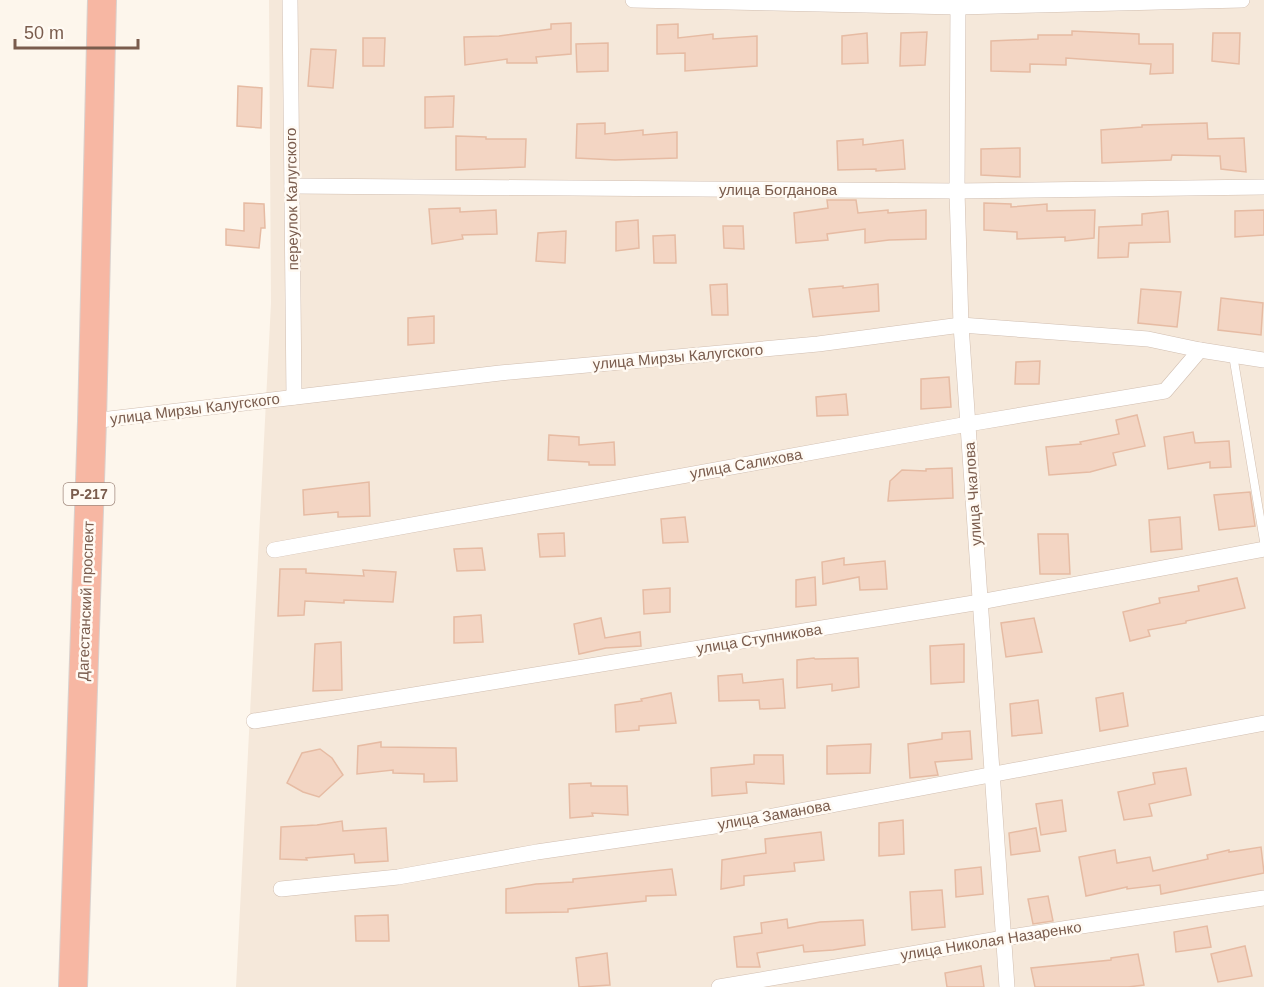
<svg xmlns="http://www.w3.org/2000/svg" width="1264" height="987" font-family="Helvetica,sans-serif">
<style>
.residential{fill:#f5e8da}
.building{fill:#f3d5c3;stroke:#e6bba3;stroke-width:1.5}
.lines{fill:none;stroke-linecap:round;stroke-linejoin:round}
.lane-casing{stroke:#d1beb0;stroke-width:9}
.street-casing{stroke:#d1beb0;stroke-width:16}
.highway-casing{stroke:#dad1cd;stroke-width:30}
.lane{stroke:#fff;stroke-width:8}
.street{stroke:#fff;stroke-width:15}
.highway{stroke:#f7b7a3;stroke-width:28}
.labels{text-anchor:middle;stroke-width:5;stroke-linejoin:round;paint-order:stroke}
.shield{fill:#fffaf3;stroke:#a28b7f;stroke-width:1.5}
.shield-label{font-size:14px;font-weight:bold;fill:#7a5c4d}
.street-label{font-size:15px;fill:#7a5c4d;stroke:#fffaf3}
</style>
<rect width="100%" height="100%" fill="#fdf6ec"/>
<!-- residential -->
<path class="residential" d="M269,0H1264V987H236L271,303Z"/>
<!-- building -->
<g class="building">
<path d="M571,23V54L536,57L537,63H507V59L465,65L464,37L499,36L551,29V24Z"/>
<path d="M678,24V38L713,34V39L757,36V66L685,71V53L657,54V25Z"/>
<path d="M1072,31L1139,34V44H1173V73L1150,74L1151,64L1066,58V65L1030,64V72L991,71V41L1038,39V35H1072Z"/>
<path d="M927,32L925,65L900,66L901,33Z"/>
<path d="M867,33L868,63L842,64V36Z"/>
<path d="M1213,33H1240L1239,64L1212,61Z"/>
<path d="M363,38H385L384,66H363Z"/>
<path d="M608,43V71L577,72L576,44Z"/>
<path d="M311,49L336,50L333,88L308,86Z"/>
<path d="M238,86L262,88L261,128L237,126Z"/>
<path d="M454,96L453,127L425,128V97Z"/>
<path d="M605,123V134L643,130V135L677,132V158L615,160L576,158L577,124Z"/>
<path d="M1207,123L1208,139L1244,138L1246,172L1221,169L1220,156L1172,155L1171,160L1102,163L1101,130L1142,127V125Z"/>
<path d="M456,136L486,137V139H526L525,167L456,170Z"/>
<path d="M863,139V145L903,140L905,169L876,171V169L838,170L837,141Z"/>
<path d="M1020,148V177L981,175V149Z"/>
<path d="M827,200H856L858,213L888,210V213L926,210V239L889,240L865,243V229L827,234L828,240L796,243L794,213L828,208Z"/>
<path d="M244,203L264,204L265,228H261L259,248L226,245V229L244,231Z"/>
<path d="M984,203L1011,204V207L1047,204V211L1095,210L1094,238L1065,241V237L1017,239V232L984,230Z"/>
<path d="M460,208V212L496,210L497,234L462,235L463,239L432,244L429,209Z"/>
<path d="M1264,210V235L1235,237V211Z"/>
<path d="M1168,211L1170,242L1129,243L1128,257L1098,258L1099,227L1142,225V214Z"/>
<path d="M638,220L639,248L616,251V222Z"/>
<path d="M723,226H743L744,249L724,248Z"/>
<path d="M566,231L565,263L536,261L538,233Z"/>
<path d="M675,235L676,263H654L653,236Z"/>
<path d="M727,284L728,315H712L710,285Z"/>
<path d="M878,284L879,311L813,317L809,289L843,286V288Z"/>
<path d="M1141,289L1181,292L1177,327L1138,323Z"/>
<path d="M1221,298L1263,303L1261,335L1218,330Z"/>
<path d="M434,316V343L408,345V318Z"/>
<path d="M1040,361L1039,384H1015L1016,362Z"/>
<path d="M949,377L951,407L921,409V379Z"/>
<path d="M846,394L848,415L817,416L816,397Z"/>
<path d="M1137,415L1145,446L1113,453L1116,465L1090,472L1049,475L1046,447L1081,444L1080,442L1119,434L1116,420Z"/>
<path d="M1193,432L1195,443L1229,441L1231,467L1210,468V462L1168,469L1164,437Z"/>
<path d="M549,435L579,437V445L614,442L615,465H589V462L548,460Z"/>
<path d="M952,468L953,498L888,501L890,481L902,470L926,471V469Z"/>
<path d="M369,482L370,516L338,517V512L304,515L303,490Z"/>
<path d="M1250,492L1255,526L1219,530L1214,495Z"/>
<path d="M685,517L688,542L663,543L661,519Z"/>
<path d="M1180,517L1182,549L1151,552L1149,520Z"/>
<path d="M564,533L565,556L540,557L538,534Z"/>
<path d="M1038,534H1068L1070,574H1040Z"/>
<path d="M482,548L485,570L457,571L454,549Z"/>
<path d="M844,558V565L885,561L887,589L860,590L859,577L823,584L822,562Z"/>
<path d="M280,569H306V573L364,576L363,570L396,572L393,602L344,600V603L305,601L304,615L278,616Z"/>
<path d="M815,577L816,605L796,607V580Z"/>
<path d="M1237,578L1245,608L1186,621V623L1148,630L1150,636L1130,641L1123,612L1160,603L1159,598L1199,591L1198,586Z"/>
<path d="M670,588V612L644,614L643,590Z"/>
<path d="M481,615L483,642L454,643V617Z"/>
<path d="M601,618L605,638L640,632L641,646L606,648L579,654L574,624Z"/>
<path d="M1034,618L1042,652L1006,657L1001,623Z"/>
<path d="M341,642L342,690L313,691L315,644Z"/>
<path d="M964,644V682L931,684L930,646Z"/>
<path d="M814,658L815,659L858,658L859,687L832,691V684L797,688V660Z"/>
<path d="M742,674L743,683L783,679L785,708L760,709L759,700L719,701L718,676Z"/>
<path d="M671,693L676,723L639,726V730L616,732L615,705L642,701L641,699Z"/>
<path d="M1123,693L1128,726L1100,731L1096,698Z"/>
<path d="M1038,700L1042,733L1012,736L1010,704Z"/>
<path d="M970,731L972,759L935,762L938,775L910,778L908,744L942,739V733Z"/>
<path d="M381,742V747L456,748L457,781L424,782V774L393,773V770L357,774L358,746Z"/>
<path d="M871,744L870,773L827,774V746Z"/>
<path d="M320,749L332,758L343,775L319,797L303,792L287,783L302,753Z"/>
<path d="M754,755H783L784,784L746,782L747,793L712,796L711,768L754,764Z"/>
<path d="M1186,768L1191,795L1149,804L1152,816L1124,820L1118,792L1155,784L1153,773Z"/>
<path d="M591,783V786H627L628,815L592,813L593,816L570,818L569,784Z"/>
<path d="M1062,800L1066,831L1041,835L1036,804Z"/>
<path d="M903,820L904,854L879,856V823Z"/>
<path d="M342,821L343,831L386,828L388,861L355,863L354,854L306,858L307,860L280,859L281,827L317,825Z"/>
<path d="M1036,828L1040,851L1011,855L1009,833Z"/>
<path d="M821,832L824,860L794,863L795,871L744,876V885L721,889L722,860L766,853L765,839Z"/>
<path d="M1261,847L1264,873L1161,894L1160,885L1127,889V887L1086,896L1079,857L1115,850L1117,863L1150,857L1153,871L1208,859L1207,855L1229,850V852Z"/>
<path d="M981,867L983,894L956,897L955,870Z"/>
<path d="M672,869L676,895L646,896V901L568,909V912L506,913V889L536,884L573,882V879Z"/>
<path d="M942,890L945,927L912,930L910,892Z"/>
<path d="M1048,896L1053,921L1033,924L1028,899Z"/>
<path d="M388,915L389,941H356L355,916Z"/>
<path d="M787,919L788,928L820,922L863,920L865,945L833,950L804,952L803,945L757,953L760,967H737L734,937L762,933L761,923Z"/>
<path d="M1207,926L1211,947L1176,952L1174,932Z"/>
<path d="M1245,946L1252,976L1218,982L1211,954Z"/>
<path d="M607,953L610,985L579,987L576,958Z"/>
<path d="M1138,954L1144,985L1128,987H1035L1031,968L1111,960V958Z"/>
<path d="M981,966L984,987H947L945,973Z"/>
</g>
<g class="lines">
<!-- lane casing -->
<g class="lane-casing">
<path id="lane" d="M1233,355L1264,541"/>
</g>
<!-- street casing -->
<g class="street-casing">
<g id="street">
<path d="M290,0L294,397"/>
<path d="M633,0L958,7L1242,0"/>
<path d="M958,0L957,191L961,325L1007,987"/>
<path d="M292,186L957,191L1264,187"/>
<path d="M92,421L500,373L818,344L961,325L1148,339L1200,350L1264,360"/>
<path d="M274,550L968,424L1165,391L1200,350"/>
<path d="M254,721L980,602L1264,549"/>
<path d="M281,889L398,877L537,852L742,822L1264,723"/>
<path d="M719,987L1004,938L1264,898"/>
</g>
</g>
<!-- highway casing -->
<g class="highway-casing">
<path id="highway" d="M73,987L92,421L102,0"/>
</g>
<!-- lane -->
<use href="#lane" class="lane"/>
<!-- street -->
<use href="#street" class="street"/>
<!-- highway -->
<use href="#highway" class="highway"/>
</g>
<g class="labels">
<!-- shield labels -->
<rect class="shield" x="63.5" y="483" width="51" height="22" rx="4.5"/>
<g class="shield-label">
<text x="89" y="499">Р-217</text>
</g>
<!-- street labels -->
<g class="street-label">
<text x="778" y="195">улица Богданова</text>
<text transform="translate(292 199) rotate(-91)" y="5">переулок Калугского</text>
<text transform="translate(678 357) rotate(-5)" y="5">улица Мирзы Калугского</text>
<text transform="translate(195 409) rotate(-7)" y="5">улица Мирзы Калугского</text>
<text transform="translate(746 464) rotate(-10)" y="5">улица Салихова</text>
<text transform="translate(973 494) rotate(-94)" y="5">улица Чкалова</text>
<text transform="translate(86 601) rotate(-88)" y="5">Дагестанский проспект</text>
<text transform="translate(759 639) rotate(-9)" y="5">улица Ступникова</text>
<text transform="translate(774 815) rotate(-10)" y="5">улица Заманова</text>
<text transform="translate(991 941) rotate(-9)" y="5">улица Николая Назаренко</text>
</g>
</g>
<!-- scale -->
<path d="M15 39v9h123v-9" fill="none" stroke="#7a5c4d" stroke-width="3"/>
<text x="24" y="39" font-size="18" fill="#7a5c4d" stroke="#fffaf3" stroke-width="4.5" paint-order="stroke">50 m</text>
</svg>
